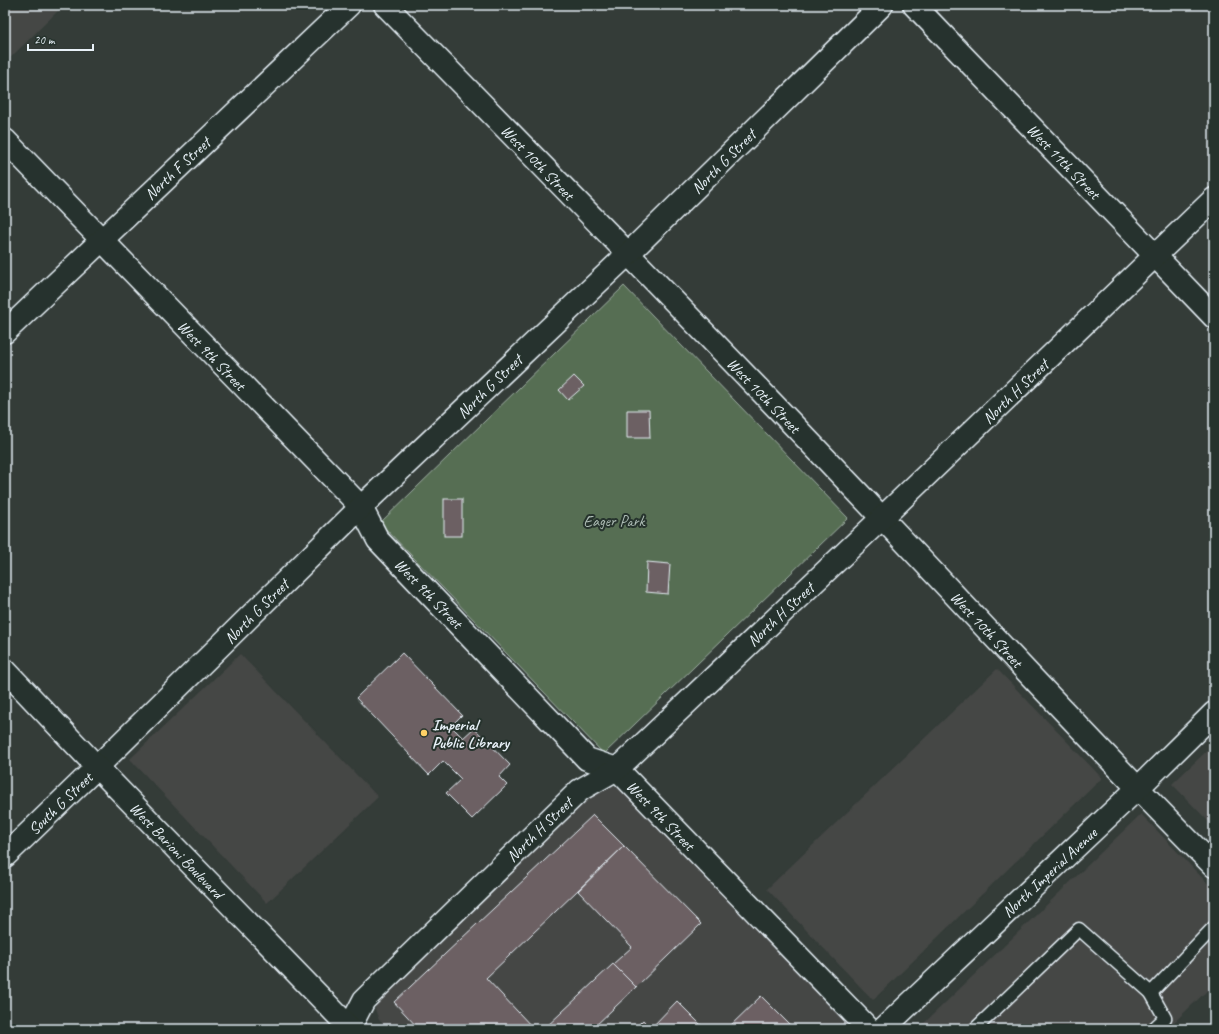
<svg xmlns="http://www.w3.org/2000/svg" width="1219" height="1034" font-family="Caveat,sans-serif">
<style>
.built{fill:#454745}
.green{fill:#576e53;stroke:#a0b0a6}
.building{fill:#6c6063;stroke:#e8f1f8}
.lines{fill:none;stroke-linecap:round;stroke-linejoin:round}
.lane-casing{stroke:#e8f1f8;stroke-width:15}
.street-casing{stroke:#e8f1f8;stroke-width:25}
.secondary-casing{stroke:#e8f1f8;stroke-width:25}
.lane{stroke:#26332d;stroke-width:12}
.street{stroke:#26332d;stroke-width:22}
.secondary{stroke:#26332d;stroke-width:22}
.poi-dot{fill:#ffd166;stroke:#26332d;stroke-width:1.5}
.labels{text-anchor:middle;stroke-width:4;stroke-linejoin:round;paint-order:stroke}
.street-label{font-size:16px;fill:#e8f1f8;stroke:#26332d}
.park-label{font-size:16px;fill:#aebdb6;stroke:#26332d}
.poi-label{font-size:16px;font-weight:bold;fill:#e8f1f8;stroke:#26332d;text-anchor:start}
</style>
<rect width="100%" height="100%" fill="#343c38"/>
<filter id="ink" filterUnits="userSpaceOnUse"><feTurbulence type="fractalNoise" baseFrequency=".025" numOctaves="2"/><feDisplacementMap in="SourceGraphic" scale="8" xChannelSelector="R" yChannelSelector="G"/><feConvolveMatrix kernelMatrix="1 2 1 2 8 2 1 2 1" color-interpolation-filters="sRGB"/></filter>
<g filter="url(#ink)">
<!-- built -->
<g class="built">
<path d="M5,5H64L5,63Z"/>
<path d="M240,654L378,797L267,903L130,759Z"/>
<path d="M997,669L1102,778L873,1000L767,889Z"/>
<path d="M1214,744V827L1172,784Z"/>
<path d="M607,786L621,788L848,1023L843,1029H388L379,1020L375,1009L378,999L593,791Z"/>
<path d="M1141,814L1214,890V984L1167,1029H918Z"/>
</g>
<!-- green -->
<path class="green" d="M624,286L848,518L604,754L380,523Z"/>
<!-- building -->
<g class="building">
<path d="M574,376L584,386L568,400L559,390Z"/>
<path d="M627,410H649L650,438H627Z"/>
<rect x="444" y="499" width="18" height="37"/>
<path d="M647,562L670,564L668,594L646,592Z"/>
<path d="M402,653L462,715L451,726L463,738L474,728L510,765L499,777L507,785L472,819L446,793L461,779L443,761L429,775L356,698Z"/>
<path d="M593,815L624,846L486,978L534,1029H419L394,1002Z"/>
<path d="M624,846L701,924L636,987L613,964L632,947L578,891Z"/>
<path d="M613,964L636,987L592,1029H544Z"/>
<path d="M761,996L794,1029H727Z"/>
<path d="M677,1001L705,1029H634L643,1020L651,1028Z"/>
</g>
<g class="lines">
<!-- lane casing -->
<g class="lane-casing">
<g id="lane">
<path d="M975,1029L1079,929L1151,993"/>
<path d="M1153,1029L1165,1018L1151,993L1214,927"/>
</g>
</g>
<!-- street casing -->
<g class="street-casing">
<g id="street">
<path d="M385,5C552,175 718,345 882,518C993,635 1101,753 1214,866"/>
<path d="M914,5L1214,317"/>
<path d="M5,140L361,507L378,540L587,759L617,769L869,1029"/>
<path d="M5,332L349,5"/>
<path d="M5,856L97,767L361,507L628,254L882,5"/>
<path d="M349,1029L364,1000L580,790L617,769L882,518L1214,199"/>
<path d="M883,1029L1137,789L1214,713"/>
</g>
</g>
<!-- secondary casing -->
<g class="secondary-casing">
<path id="secondary" d="M5,670L97,767L351,1029"/>
</g>
<!-- lane -->
<use href="#lane" class="lane"/>
<!-- street -->
<use href="#street" class="street"/>
<!-- secondary -->
<use href="#secondary" class="secondary"/>
</g>
</g>
<!-- markers -->
<circle class="poi-dot" cx="424" cy="733" r="4"/>
<g class="labels">
<!-- street labels -->
<g class="street-label">
<text transform="translate(723 161) rotate(-45)" y="6">North G Street</text>
<text transform="translate(1064 161) rotate(46)" y="6">West 11th Street</text>
<text transform="translate(538 162) rotate(46)" y="6">West 10th Street</text>
<text transform="translate(177 168) rotate(-43)" y="6">North F Street</text>
<text transform="translate(212 355) rotate(46)" y="6">West 9th Street</text>
<text transform="translate(489 386) rotate(-44)" y="6">North G Street</text>
<text transform="translate(1015 391) rotate(-44)" y="6">North H Street</text>
<text transform="translate(764 395) rotate(46)" y="6">West 10th Street</text>
<text transform="translate(429 593) rotate(46)" y="6">West 9th Street</text>
<text transform="translate(256 611) rotate(-45)" y="6">North G Street</text>
<text transform="translate(780 614) rotate(-43)" y="6">North H Street</text>
<text transform="translate(987 629) rotate(47)" y="6">West 10th Street</text>
<text transform="translate(60 803) rotate(-44)" y="6">South G Street</text>
<text transform="translate(661 815) rotate(46)" y="6">West 9th Street</text>
<text transform="translate(539 829) rotate(-44)" y="6">North H Street</text>
<text transform="translate(177 850) rotate(46)" y="6">West Barioni Boulevard</text>
<text transform="translate(1049 872) rotate(-43)" y="6">North Imperial Avenue</text>
</g>
<!-- park labels -->
<g class="park-label">
<text x="614" y="526">Eager Park</text>
</g>
<!-- poi labels -->
<g class="poi-label">
<text x="432" y="730">Imperial<tspan x="432" dy="18">Public Library</tspan></text>
</g>
</g>
<!-- margin -->
<rect width="1219" height="1034" fill="none" stroke="#26332d" stroke-width="20"/>
<rect x="10" y="10" width="1199" height="1014" fill="none" stroke="#e8f1f8" stroke-width="1.5" filter="url(#ink)"/>
<!-- scale -->
<path d="M28 44v6h65v-6" fill="none" stroke="#e8f1f8" stroke-width="2"/>
<text x="34" y="44" font-size="12" fill="#e8f1f8" stroke="#26332d" stroke-width="3" paint-order="stroke">20 m</text>
</svg>
